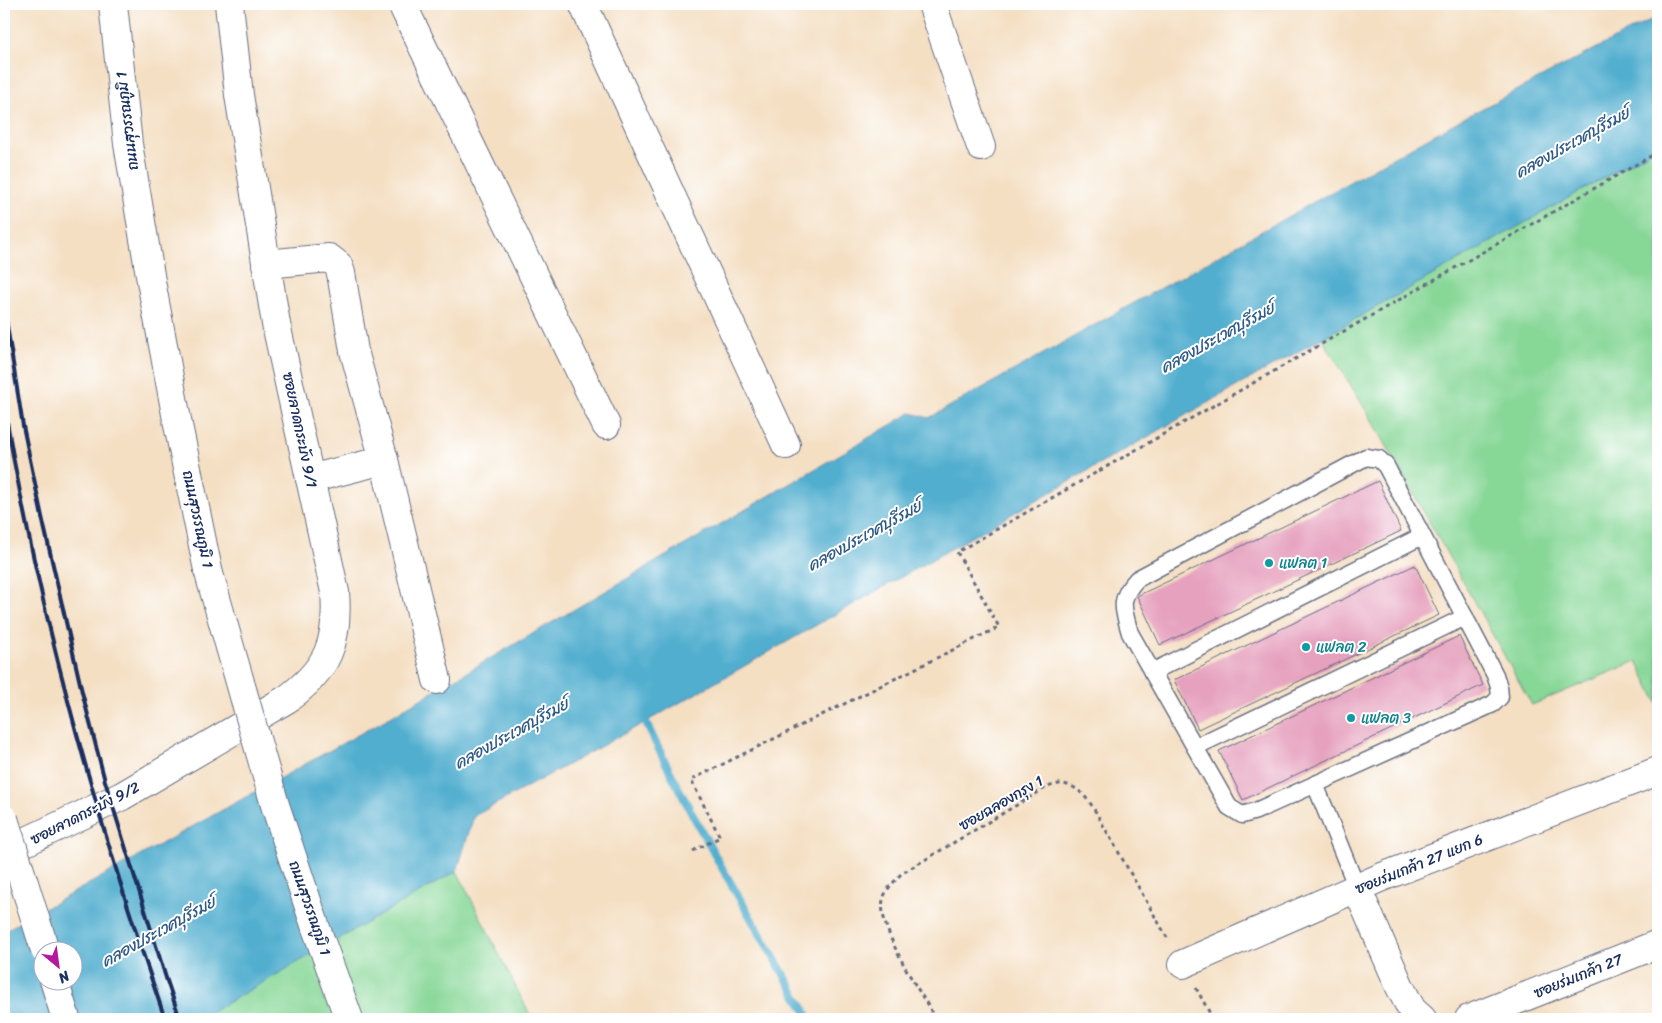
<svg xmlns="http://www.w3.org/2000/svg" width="1662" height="1023" font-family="Sriracha,'Playpen Sans Thai',sans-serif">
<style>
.green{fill:#87d797;stroke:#51837a}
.water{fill:#51aecf;stroke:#366e96;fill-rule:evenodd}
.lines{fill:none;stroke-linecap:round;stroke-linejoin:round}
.stream{stroke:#51aecf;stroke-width:8}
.building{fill:#e6a1be}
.service-casing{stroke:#676d81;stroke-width:19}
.minor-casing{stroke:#676d81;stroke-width:30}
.trunk-casing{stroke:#676d81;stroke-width:30}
.path{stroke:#676d81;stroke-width:3;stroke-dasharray:4 4;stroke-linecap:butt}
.service{stroke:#fff;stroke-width:16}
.minor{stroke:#fff;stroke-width:28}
.trunk{stroke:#fff;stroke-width:28}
.rail{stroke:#1b2f5e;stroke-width:4}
.trunk-bridge-casing{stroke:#676d81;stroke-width:30;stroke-linecap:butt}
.trunk-bridge{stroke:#fff;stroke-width:28}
.culture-dot{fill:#0f9aa8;stroke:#fff;stroke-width:2}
.labels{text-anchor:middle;stroke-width:4;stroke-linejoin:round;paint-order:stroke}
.street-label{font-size:15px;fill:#1b2f5e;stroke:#fff}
.culture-label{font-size:15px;fill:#0d838f;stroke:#fff;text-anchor:start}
.water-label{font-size:16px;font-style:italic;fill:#2e5b86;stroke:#fff}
</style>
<rect width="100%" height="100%" fill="#fff"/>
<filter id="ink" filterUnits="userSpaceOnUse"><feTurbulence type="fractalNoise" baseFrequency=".02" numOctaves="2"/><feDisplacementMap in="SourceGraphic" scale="10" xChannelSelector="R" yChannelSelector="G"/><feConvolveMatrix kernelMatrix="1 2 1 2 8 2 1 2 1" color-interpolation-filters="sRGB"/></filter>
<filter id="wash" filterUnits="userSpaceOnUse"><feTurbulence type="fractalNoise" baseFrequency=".0096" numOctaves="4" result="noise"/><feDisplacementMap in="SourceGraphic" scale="20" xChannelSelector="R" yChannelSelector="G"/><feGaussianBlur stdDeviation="1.12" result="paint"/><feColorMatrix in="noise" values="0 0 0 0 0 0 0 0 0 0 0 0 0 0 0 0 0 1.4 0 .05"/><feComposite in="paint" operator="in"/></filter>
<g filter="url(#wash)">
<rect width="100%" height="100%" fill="#f4dfc3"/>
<!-- green -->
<g class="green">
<path d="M1658,147V704L1637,661L1532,705L1376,427L1322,338Z"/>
<path d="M457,871L532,1019H199Z"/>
</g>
<!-- water -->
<path class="water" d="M1658,16V147L660,714L474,816L457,871L199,1019H4V931L383,721L911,413L929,418L1460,120ZM42,950H72V980H42Z"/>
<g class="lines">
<!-- stream -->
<path class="stream" d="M641,712C690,818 751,918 810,1019"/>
</g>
<g id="blocks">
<!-- building -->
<g class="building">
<path d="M1378,481L1401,531L1160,645L1137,596Z"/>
<path d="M1415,565L1439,615L1198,729L1174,680Z"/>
<path d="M1459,636L1483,685L1243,800L1219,751Z"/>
</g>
</g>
</g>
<g filter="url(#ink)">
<use href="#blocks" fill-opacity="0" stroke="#676d81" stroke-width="1"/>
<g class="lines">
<!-- service casing -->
<g class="service-casing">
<g id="service">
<path d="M1366,457L1379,459L1386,466L1495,675L1499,687L1500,697L1493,704L1256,811L1242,815L1229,807L1130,633C1123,608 1118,599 1137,579Z"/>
<path d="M1152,672L1422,536"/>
<path d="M1195,747L1465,617"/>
<path d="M1315,784L1357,888"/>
</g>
</g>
<!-- minor casing -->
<g class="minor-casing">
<g id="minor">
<path d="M402,4L606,425"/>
<path d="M583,4L786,445"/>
<path d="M932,4L981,147"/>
<path d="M266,264L329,258L338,265L341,273L354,351L384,460L437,680"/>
<path d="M310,479L384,460"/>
<path d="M4,852L122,796L287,699C328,669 339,642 335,592L276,324L239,95L229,4"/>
<path d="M1357,888L1400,987L1412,1010L1422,1019"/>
<path d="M1183,964L1382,877L1658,771"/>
<path d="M1469,1019L1658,944"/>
</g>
</g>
<!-- trunk casing -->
<g class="trunk-casing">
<g id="trunk">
<path d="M113,4L128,144L151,281L178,425L208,570"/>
<path d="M54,980L66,1019"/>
</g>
</g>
<!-- path -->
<g class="path">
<path d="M693,851L720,837L691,780L999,627L957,552L1658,152"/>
<path d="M1196,988L1213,1019"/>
<path d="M936,1019C921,993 877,929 883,900C885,890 894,882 901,874L1047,787C1052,786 1059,783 1063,784C1078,786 1087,798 1094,809L1169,941"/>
</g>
<!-- service -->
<use href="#service" class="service"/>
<!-- minor -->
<use href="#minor" class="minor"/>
<!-- trunk -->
<use href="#trunk" class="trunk"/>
<!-- rail -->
<g class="rail">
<path d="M4,307L23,426L42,517L82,692L105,781L166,978L180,1019"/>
<path d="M4,405C39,614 96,819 165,1019"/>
</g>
<!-- trunk-bridge casing -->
<g class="trunk-bridge-casing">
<g id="trunk-bridge">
<path d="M208,570L275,805L316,928L349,1019"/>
<path d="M4,819L45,950"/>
</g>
</g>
<!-- trunk-bridge -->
<use href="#trunk-bridge" class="trunk-bridge"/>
</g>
</g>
<!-- markers -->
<g class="culture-dot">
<circle cx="1269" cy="563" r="5"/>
<circle cx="1306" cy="647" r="5"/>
<circle cx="1351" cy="718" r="5"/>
</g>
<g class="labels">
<!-- street labels -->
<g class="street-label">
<text transform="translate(127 121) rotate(-97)" y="5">ถนนสุวรรณภูมิ 1</text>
<text transform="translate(300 430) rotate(78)" y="5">ซอยลาดกระบัง 9/1</text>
<text transform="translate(198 519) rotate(78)" y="5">ถนนสุวรรณภูมิ 1</text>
<text transform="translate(1001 803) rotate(-30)" y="5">ซอยฉลองกรุง 1</text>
<text transform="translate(85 813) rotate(-27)" y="5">ซอยลาดกระบัง 9/2</text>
<text transform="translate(1419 864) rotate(-22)" y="5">ซอยร่มเกล้า 27 แยก 6</text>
<text transform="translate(310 908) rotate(71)" y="5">ถนนสุวรรณภูมิ 1</text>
<text transform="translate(1578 976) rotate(-22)" y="5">ซอยร่มเกล้า 27</text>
</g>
<!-- culture labels -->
<g class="culture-label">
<text x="1279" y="568">แฟลต 1</text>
<text x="1316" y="652">แฟลต 2</text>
<text x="1361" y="723">แฟลต 3</text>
</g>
<!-- water labels -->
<g class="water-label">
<text transform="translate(1572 142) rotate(-29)" y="6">คลองประเวศบุรีรมย์</text>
<text transform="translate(1217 337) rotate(-29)" y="6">คลองประเวศบุรีรมย์</text>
<text transform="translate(864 535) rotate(-29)" y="6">คลองประเวศบุรีรมย์</text>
<text transform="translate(511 733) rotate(-29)" y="6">คลองประเวศบุรีรมย์</text>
<text transform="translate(158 931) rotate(-29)" y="6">คลองประเวศบุรีรมย์</text>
</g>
</g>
<!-- margin -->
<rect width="1662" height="1023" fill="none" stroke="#fff" stroke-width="20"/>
<!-- north arrow -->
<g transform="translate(58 966) rotate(151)"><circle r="24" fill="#ffffff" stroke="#a4acbf"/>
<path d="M0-4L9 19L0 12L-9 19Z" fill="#b5179e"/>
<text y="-8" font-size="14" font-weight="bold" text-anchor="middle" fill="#1b2f5e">N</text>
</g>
</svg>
